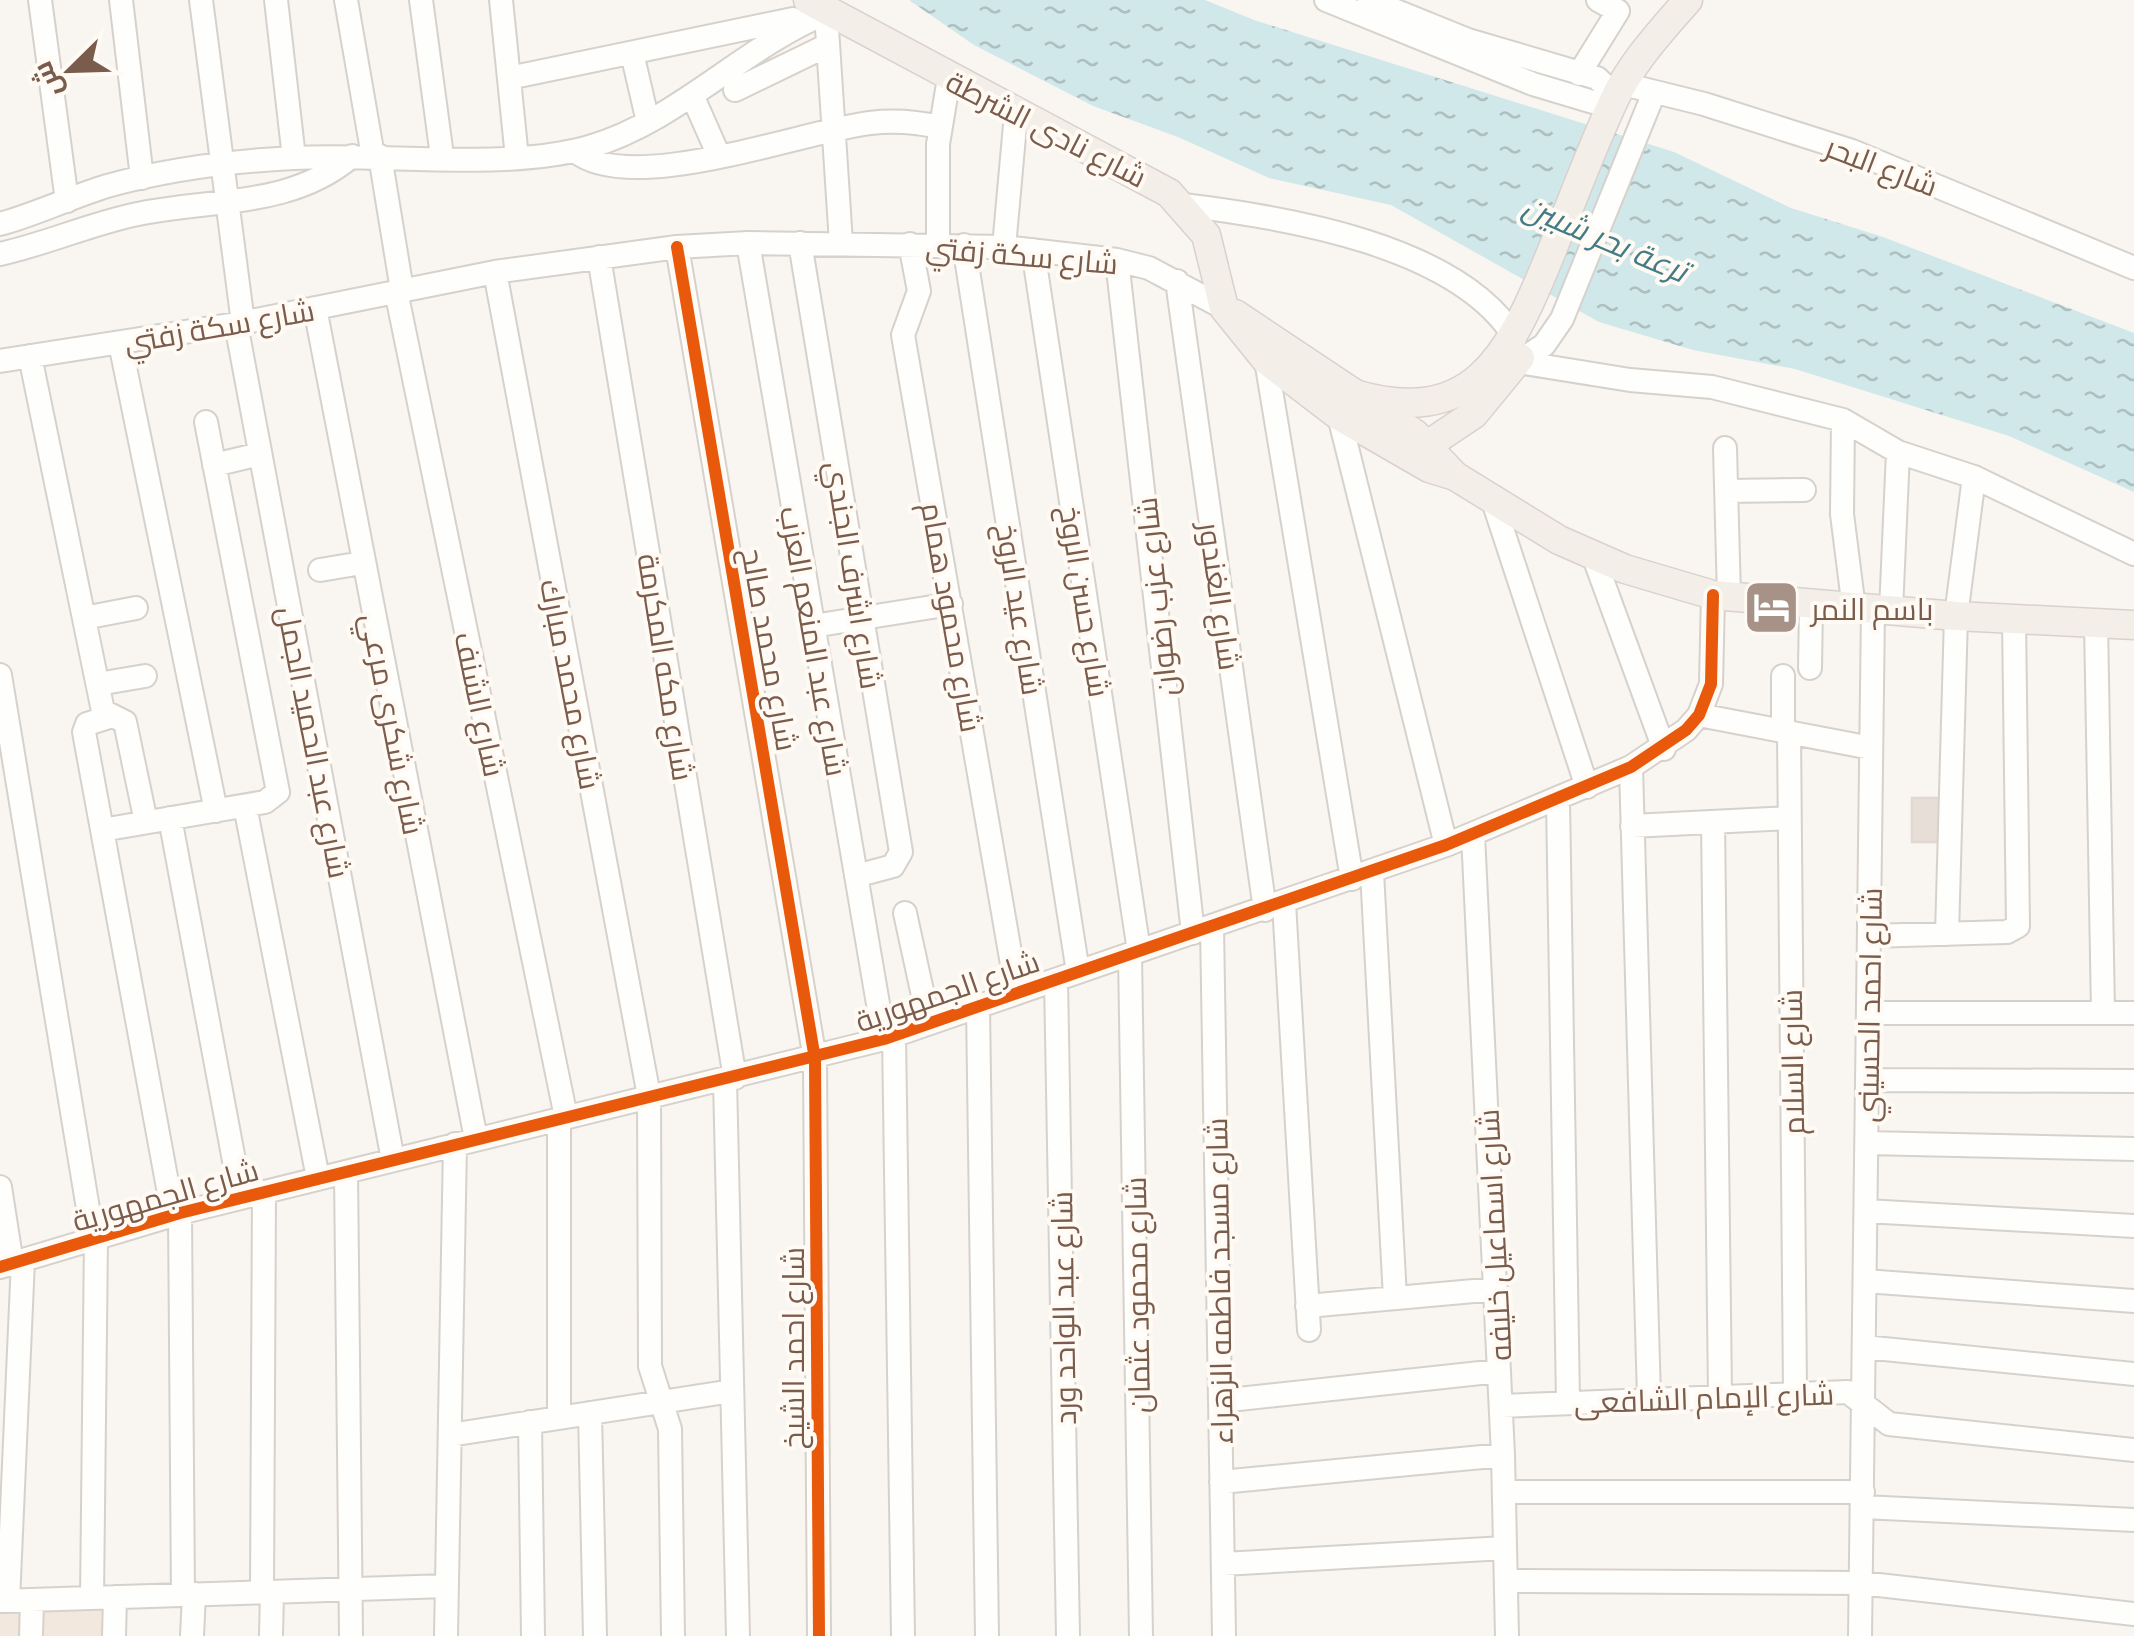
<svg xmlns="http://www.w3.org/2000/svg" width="2134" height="1636" font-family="'Exo 2',Cairo,sans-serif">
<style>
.residential{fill:#f2e8de}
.water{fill:url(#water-ripples)}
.building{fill:#e6ded7;stroke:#e2d8d2;stroke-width:2.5}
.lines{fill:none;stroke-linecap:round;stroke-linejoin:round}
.minor-casing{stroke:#d7d1cb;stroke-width:26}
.major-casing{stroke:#dad1cc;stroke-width:31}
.minor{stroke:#fefefd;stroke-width:22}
.major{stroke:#f3eee8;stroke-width:28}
.cycleway-casing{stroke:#fffaf3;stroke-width:19}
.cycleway{stroke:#e8590c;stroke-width:12}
.labels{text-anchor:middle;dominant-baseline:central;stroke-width:8;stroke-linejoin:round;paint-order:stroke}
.street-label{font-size:30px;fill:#7a5c4d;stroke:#fffaf3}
.poi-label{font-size:30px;fill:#7a5c4d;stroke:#fffaf3;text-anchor:start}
.water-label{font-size:32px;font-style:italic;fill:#437c86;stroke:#fffaf3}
</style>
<defs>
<pattern id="water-ripples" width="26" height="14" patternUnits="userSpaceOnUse" patternTransform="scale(2.5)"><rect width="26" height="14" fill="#d0e8ea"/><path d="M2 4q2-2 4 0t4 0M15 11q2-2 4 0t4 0" fill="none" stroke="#aebfc0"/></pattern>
</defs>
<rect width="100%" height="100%" fill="#f9f5f0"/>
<!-- residential -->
<path class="residential" d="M105 1607V1636H0V1610Z"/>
<!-- water -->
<path class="water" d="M909 0H1205L1254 20 1674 152 1791 208 1883 237 2134 333V492L2009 436 1795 369 1693 350 1599 322 1391 205 1269 178 1178 137 1093 106 974 45Z"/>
<!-- building -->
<path class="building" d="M1912 798H1942V842H1912Z"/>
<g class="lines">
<defs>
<path id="minor" d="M40 0 67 201
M121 0 142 178
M201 0 243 323
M276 0 294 158
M346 0 373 156
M421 0 442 156
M501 0 517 158
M1326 0 1533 84 1593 102 1616 96 1597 78 1468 40 1369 0
M826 13 841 243
M632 53 648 122
M1579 74 1618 11 1598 0
M509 78 793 19
M1623 84 1704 104 1852 151 2134 268
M735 90 828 45
M692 95 719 156
M575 151C631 197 802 131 870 123 894 120 917 122 940 127
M380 156 402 290
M1183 205C1284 217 1458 245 1515 338
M0 224C37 214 71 197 107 186 168 169 232 161 294 158 385 153 505 171 589 147 678 121 742 48 826 13
M748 243 884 1039
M800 243 901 852 893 866 856 876
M910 244 919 291 903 335 1017 993
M938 244V144L949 78
M964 245 1078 972
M677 247 815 1059 819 1636
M1004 247 1016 114
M1033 250 1139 951
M0 254C45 244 88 225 133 215 209 198 290 209 352 156
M599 257 735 1078
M1117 260 1193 933
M495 272 649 1096 650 1366 670 1429 673 1636
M1177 281 1265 910
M396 291 566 1117
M315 308 476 1139
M236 324 393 1160
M120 343 216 811
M30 356 103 711 125 722 146 822
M1266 360 1352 879
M0 361 236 324 495 272 677 247 748 243 1004 247 1117 260 1149 268 1224 308
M1518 362 1630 380 1712 387 1843 420 1898 452 1974 477 2134 554
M1518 362 1544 345 1562 319 1653 95
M1339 416 1446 845
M1843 420 1842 514 1854 609
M1725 448 1729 597
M214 465 260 454
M1727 491 1804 490
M1494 504 1587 787
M1593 555 1664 749
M320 570 362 563
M1891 611 1898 452
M84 618 136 608
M2096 623 2103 1012
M813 626 951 604
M1810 668 1811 605
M0 675 93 1239
M98 684 145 676
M1699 715 1871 748
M109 717 87 724 84 732 173 1215
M1783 732V676
M1789 733 1795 1391
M1631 767 1649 1398
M1558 801 1568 1402
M245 806 318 1178
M170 818 241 1198
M1713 822 1720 1395
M1632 826 1789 818
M102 830 265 802 278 792 206 422
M1473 835 1503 1455 1507 1636
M1372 872 1395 1298
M1284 903 1309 1330
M905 913 929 1023
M1212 927 1224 1636
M1947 934 1956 616 1974 477
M1869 936 2007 932 2018 926 2014 619
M1130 955 1141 1636
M1056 980 1068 1636
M978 1007 987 1636
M1868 1013H2134
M894 1036 903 1636
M725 1080 738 1636
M1867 1080 2134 1081
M1867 1143 2134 1149
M346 1172 351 1636
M0 1187 12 1264
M1866 1211 2134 1226
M180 1213 183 1595
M0 1267 180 1213 884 1039 1446 845 1631 767 1686 730 1699 715 1711 684 1713 595
M1865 1281 2134 1301
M1307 1306 1496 1289
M1864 1347 2134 1374
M1220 1401 1499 1371
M1501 1406 1848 1392 1889 1424 2134 1450
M590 1413 595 1636
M559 1417V1119
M530 1422 533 1636
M450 1435 732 1391
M1221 1482 1503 1455
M1504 1492H1863
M1863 1507 2134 1520
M1223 1564 1505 1548
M1506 1581 1861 1583 2134 1614
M262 1592 264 1192
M92 1598 96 1238
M0 1601 446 1586
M8 1601 23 1260
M31 1636 32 1600
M114 1636 115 1597
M192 1636 194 1594
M271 1636 272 1592
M446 1636 455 1144
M1860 1636 1873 610"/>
<path id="major" d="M808 0 1169 193 1206 235 1224 308 1266 360 1339 416 1429 468 1455 476 1559 540 1625 569 1713 595 1956 616 2134 625
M1235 314 1415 434 1455 476
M1351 393C1471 430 1508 358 1548 260 1570 207 1590 151 1615 98 1632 62 1662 30 1688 0
M1417 452 1474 414 1520 358"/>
</defs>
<!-- minor casing -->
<use href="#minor" class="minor-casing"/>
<!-- major casing -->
<use href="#major" class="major-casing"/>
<!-- minor -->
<use href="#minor" class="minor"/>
<!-- major -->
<use href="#major" class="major"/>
<defs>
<path id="cycleway" d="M677 247 815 1059 819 1636
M0 1267 180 1213 884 1039 1446 845 1631 767 1686 730 1699 715 1711 684 1713 595"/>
</defs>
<!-- cycleway casing -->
<use href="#cycleway" class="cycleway-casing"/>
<!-- cycleway -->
<use href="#cycleway" class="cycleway"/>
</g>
<!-- icons -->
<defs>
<symbol id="hotel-square" viewBox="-11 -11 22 22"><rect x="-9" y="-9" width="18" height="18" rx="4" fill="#a69286" stroke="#fffaf3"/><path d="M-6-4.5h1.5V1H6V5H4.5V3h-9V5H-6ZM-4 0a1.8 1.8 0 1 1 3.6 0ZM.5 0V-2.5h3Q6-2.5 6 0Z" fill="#fff"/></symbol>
</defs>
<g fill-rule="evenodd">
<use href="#hotel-square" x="1740" y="576" width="63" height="63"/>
</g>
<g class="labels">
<!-- street labels -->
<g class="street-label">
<text transform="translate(1047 128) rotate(27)">شارع نادى الشرطة</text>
<text transform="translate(1882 165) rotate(21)">شارع البحر</text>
<text transform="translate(1022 254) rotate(5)">شارع سكة زفتي</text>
<text transform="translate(219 325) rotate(-10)">شارع سكة زفتي</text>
<text transform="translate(855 575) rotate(81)">شارع اشرف الجندي</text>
<text transform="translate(1221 596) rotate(82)">شارع الغندور</text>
<text transform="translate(1155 597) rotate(-96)">شارع عزب رضوان</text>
<text transform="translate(1086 601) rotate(81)">شارع حسن الروخ</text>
<text transform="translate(1021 609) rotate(81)">شارع عيد الروخ</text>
<text transform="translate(953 617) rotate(80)">شارع محمود همام</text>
<text transform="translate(815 641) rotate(80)">شارع عبد المنعم العزب</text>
<text transform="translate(771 649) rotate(80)">شارع محمد صالح</text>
<text transform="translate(667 667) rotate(81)">شارع مكه المكرمة</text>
<text transform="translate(572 684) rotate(79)">شارع محمد مبارك</text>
<text transform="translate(481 704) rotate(78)">شارع الشنف</text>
<text transform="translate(394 724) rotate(79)">شارع شكرى مرعي</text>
<text transform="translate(315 742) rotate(79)">شارع عبد الحميد الجمل</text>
<text transform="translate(947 990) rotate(-19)">شارع الجمهورية</text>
<text transform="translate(1868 1005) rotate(-89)">شارع احمد الحسيني</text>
<text transform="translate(1791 1062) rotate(-91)">شارع السلام</text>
<text transform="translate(165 1194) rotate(-16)">شارع الجمهورية</text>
<text transform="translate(1493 1235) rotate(-93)">شارع اسماعيل خليفه</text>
<text transform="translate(1218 1281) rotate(-91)">شارع مسجد فاطمه الزهراء</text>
<text transform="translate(1136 1295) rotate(-91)">شارع محمود عثمان</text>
<text transform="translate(1062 1308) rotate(-91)">شارع عبد الواحد ورد</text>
<text transform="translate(792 1348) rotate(-90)">شارع احمد الشيخ</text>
<text transform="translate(1704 1397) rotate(-2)">شارع الإمام الشافعى</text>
</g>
<!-- poi labels -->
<g class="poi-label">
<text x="1811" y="608">باسم النمر</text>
</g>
<!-- water labels -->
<g class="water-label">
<text transform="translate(1606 237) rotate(23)">ترعة بحر شبين</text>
</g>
</g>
<!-- north arrow -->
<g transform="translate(70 70) rotate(247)" stroke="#fffaf3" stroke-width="8" paint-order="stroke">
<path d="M0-8L18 38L0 25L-18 38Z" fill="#7a5c4d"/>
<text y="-15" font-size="28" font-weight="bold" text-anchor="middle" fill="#7a5c4d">ش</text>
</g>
</svg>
